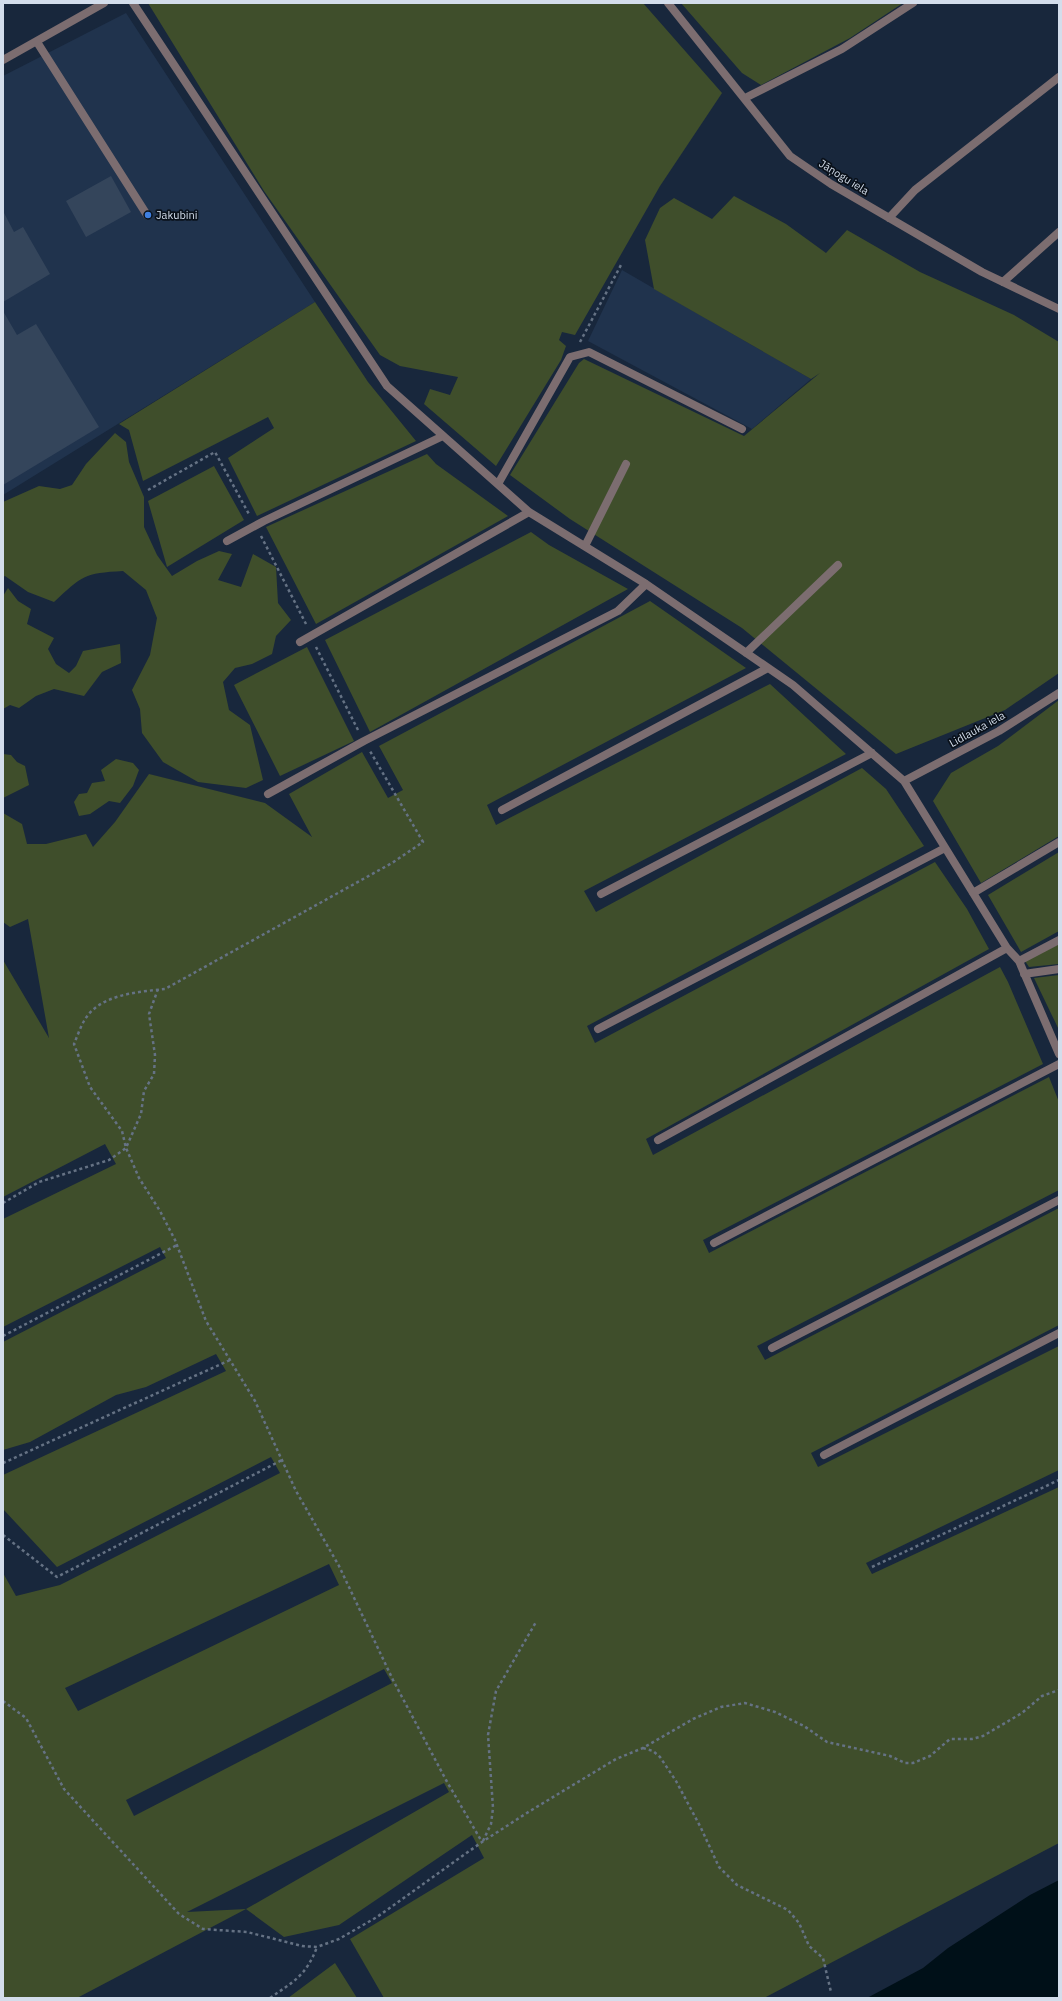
<svg xmlns="http://www.w3.org/2000/svg" width="1062" height="2001" font-family="'IBM Plex Sans',sans-serif">
<style>
.built{fill:#20334d}
.green{fill:#3f4e2b;fill-rule:evenodd}
.water{fill:#001018}
.building{fill:#34455b}
.lines{fill:none;stroke-linecap:round;stroke-linejoin:round}
.path{stroke:#657284;stroke-width:2.5;stroke-dasharray:3 3;stroke-linecap:butt}
.lane{stroke:#7c6d70;stroke-width:8}
.street{stroke:#7c6d70;stroke-width:8}
.shop-dot{fill:#3f7fe0;stroke:#091019;stroke-width:1.5}
.labels{text-anchor:middle;dominant-baseline:central;stroke-width:3.5;stroke-linejoin:round;paint-order:stroke}
.street-label{font-size:11px;fill:#d3ddeb;stroke:#091019}
.poi-label{font-size:11px;fill:#d3ddeb;stroke:#091019;text-anchor:start}
</style>
<rect width="100%" height="100%" fill="#18273c"/>
<!-- built -->
<path class="built" d="M126 13 315 302 3 495V76Z
M622 270 811 379 752 429 588 341Z"/>
<!-- green -->
<path class="green" d="M148 3H643L722 93 660 186 575 335 562 332 559 340 566 346 561 360 496 466 424 404 430 389 450 395 458 377 400 366 380 355 264 191Z
M681 3H903L850 38 761 85 742 73Z
M734 196 786 224 826 253 847 230 920 272 1014 315 1059 342V673L1005 710 896 754 742 628 570 519 510 475 579 363 584 359 744 436 820 373 811 379 654 289 645 240 660 208 674 198 712 219Z
M315 302 368 382 416 441 257 516 228 458 274 428 268 417 143 481 129 430 119 424Z
M115 433 126 442 129 462 144 497V527L157 555 172 576 197 561 219 551 232 554 218 580 241 587 253 554 276 567 278 603 291 620 276 636 272 654 252 664 235 668 223 682 229 710 250 725 263 780 246 788 198 782 163 762 142 733 140 709 132 690 150 655 157 618 146 590 123 571C84 573 82 576 54 602L28 592 5 576 3 577V502L39 486 60 489 72 485 86 464Z
M427 454 436 464 508 516 316 624 266 527Z
M214 466 244 520 167 567 148 501Z
M531 532 549 545 628 589 370 732 325 640Z
M8 588 18 601 31 609 27 624 54 638 48 649 56 664 69 673 76 666 83 651 120 644 121 663 102 672 84 696 54 689 36 696 19 708 10 705 3 709V596Z
M650 601 746 668 487 805 496 825 770 684 846 754 584 891 596 912 862 768 886 789 924 846 587 1026 595 1043 935 862 967 909 989 949 646 1139 653 1155 1000 967 1008 982 1043 1064 703 1240 709 1253 1049 1077 1059 1102V1190L757 1346 765 1360 1059 1208V1325L811 1453 818 1467 1059 1346V1470L866 1563 872 1574 1059 1487V1843L764 1998H384L350 1939 484 1858 472 1835 339 1925 284 1937 246 1909 77 1998H3V1573L16 1596 60 1585 280 1473 271 1457 57 1567 3 1509V1475L226 1371 216 1354 146 1387 116 1395 30 1442 3 1450V1342L166 1258 160 1247 3 1327V1219L116 1164 105 1144 3 1197V960L49 1038 28 919 10 927 3 922V813L22 824 27 844H46L86 834 93 847 115 822 149 774 265 803 312 837 289 794 362 752 388 798 403 790 379 746ZM329 1564 339 1585 78 1711 65 1688ZM384 1669 392 1683 134 1816 126 1800ZM444 1783 449 1792 246 1909 187 1912Z
M307 647 354 741 280 776 234 685Z
M1059 700V836L981 883 933 801 951 773 998 746Z
M3 754 11 755 17 762 25 766 29 785 3 798Z
M116 759 133 763 139 770 133 786 120 803 109 801 90 814 79 816 74 802 79 794 87 793 92 783 105 781 101 770Z
M1059 852V931L1021 952 988 895Z
M1059 944V964L1029 967 1025 961Z
M1059 975V1030L1034 978Z
M335 1963 357 1998H288Z"/>
<!-- water -->
<path class="water" d="M1059 1880V1998H867L923 1968 948 1948 1030 1895Z"/>
<!-- building -->
<path class="building" d="M111 176 131 212 86 237 66 201Z
M3 211 14 232 23 227 50 274 3 302Z
M3 311 17 335 36 324 99 427 3 485Z"/>
<g class="lines">
<!-- path -->
<path class="path" d="M580 342 621 265
M148 490 215 452 250 516
M261 536 306 624
M316 647 358 730
M158 989 149 1014 155 1055 154 1074 144 1091 141 1114 126 1148 139 1178 160 1211 175 1240 206 1321 255 1401 296 1491 339 1566 393 1680 446 1780 482 1842
M3 1203 39 1182 109 1160 126 1148 122 1131 90 1087 74 1044C77 1037 80 1028 84 1021 99 994 138 992 165 989L392 863 423 842 370 751
M3 1336 177 1245
M3 1463 230 1360
M3 1535 57 1577 282 1460
M872 1567 1059 1480
M3 1701 26 1718 64 1789 179 1914 203 1929 247 1932 302 1946 317 1947 339 1939 377 1917 482 1842 530 1811 616 1759 643 1748 693 1719 721 1707 745 1703 775 1712 804 1726 827 1742 890 1756 905 1763H913L930 1756 950 1739H972L983 1736 1022 1713 1042 1696 1059 1690
M643 1748 653 1751 660 1757 676 1781 701 1828 719 1867 737 1885 788 1910 799 1923 809 1946 823 1958 831 1992
M483 1841 491 1824 493 1808 488 1735 496 1691 536 1622
M270 1998C294 1981 306 1976 317 1947"/>
<!-- lane -->
<path class="lane" d="M37 42 147 215"/>
<!-- street -->
<path class="street" d="M133 3 387 386 529 512 646 584 793 685 904 781 1007 948 1019 961 1059 1054
M668 3 790 156 831 184 982 272 1059 309
M3 60 104 3
M745 98 842 49 913 3
M889 218 915 190 1059 77
M1003 282 1059 232
M498 484 570 357 589 352 742 429
M227 541 264 521 443 436
M585 546 626 464
M300 642 529 512
M746 653 838 565
M904 781 999 731 1059 693
M268 794 364 741 618 611 646 584
M502 810 768 668
M973 893 1059 842
M601 894 872 753
M1019 961 1059 940
M1024 974 1059 969
M598 1029 945 848
M658 1140 1007 948
M714 1243 1059 1064
M772 1348 1059 1200
M824 1455 1059 1333"/>
</g>
<!-- markers -->
<circle class="shop-dot" cx="148" cy="215" r="4"/>
<g class="labels">
<!-- street labels -->
<g class="street-label">
<text transform="translate(844 177) rotate(32)">Jāņogu iela</text>
<text transform="translate(977 729) rotate(-29)">Lidlauka iela</text>
</g>
<!-- poi labels -->
<g class="poi-label">
<text x="156" y="215">Jakubini</text>
</g>
</g>
<!-- border -->
<rect width="1062" height="2001" fill="none" stroke="#d3ddeb" stroke-width="8"/>
</svg>
